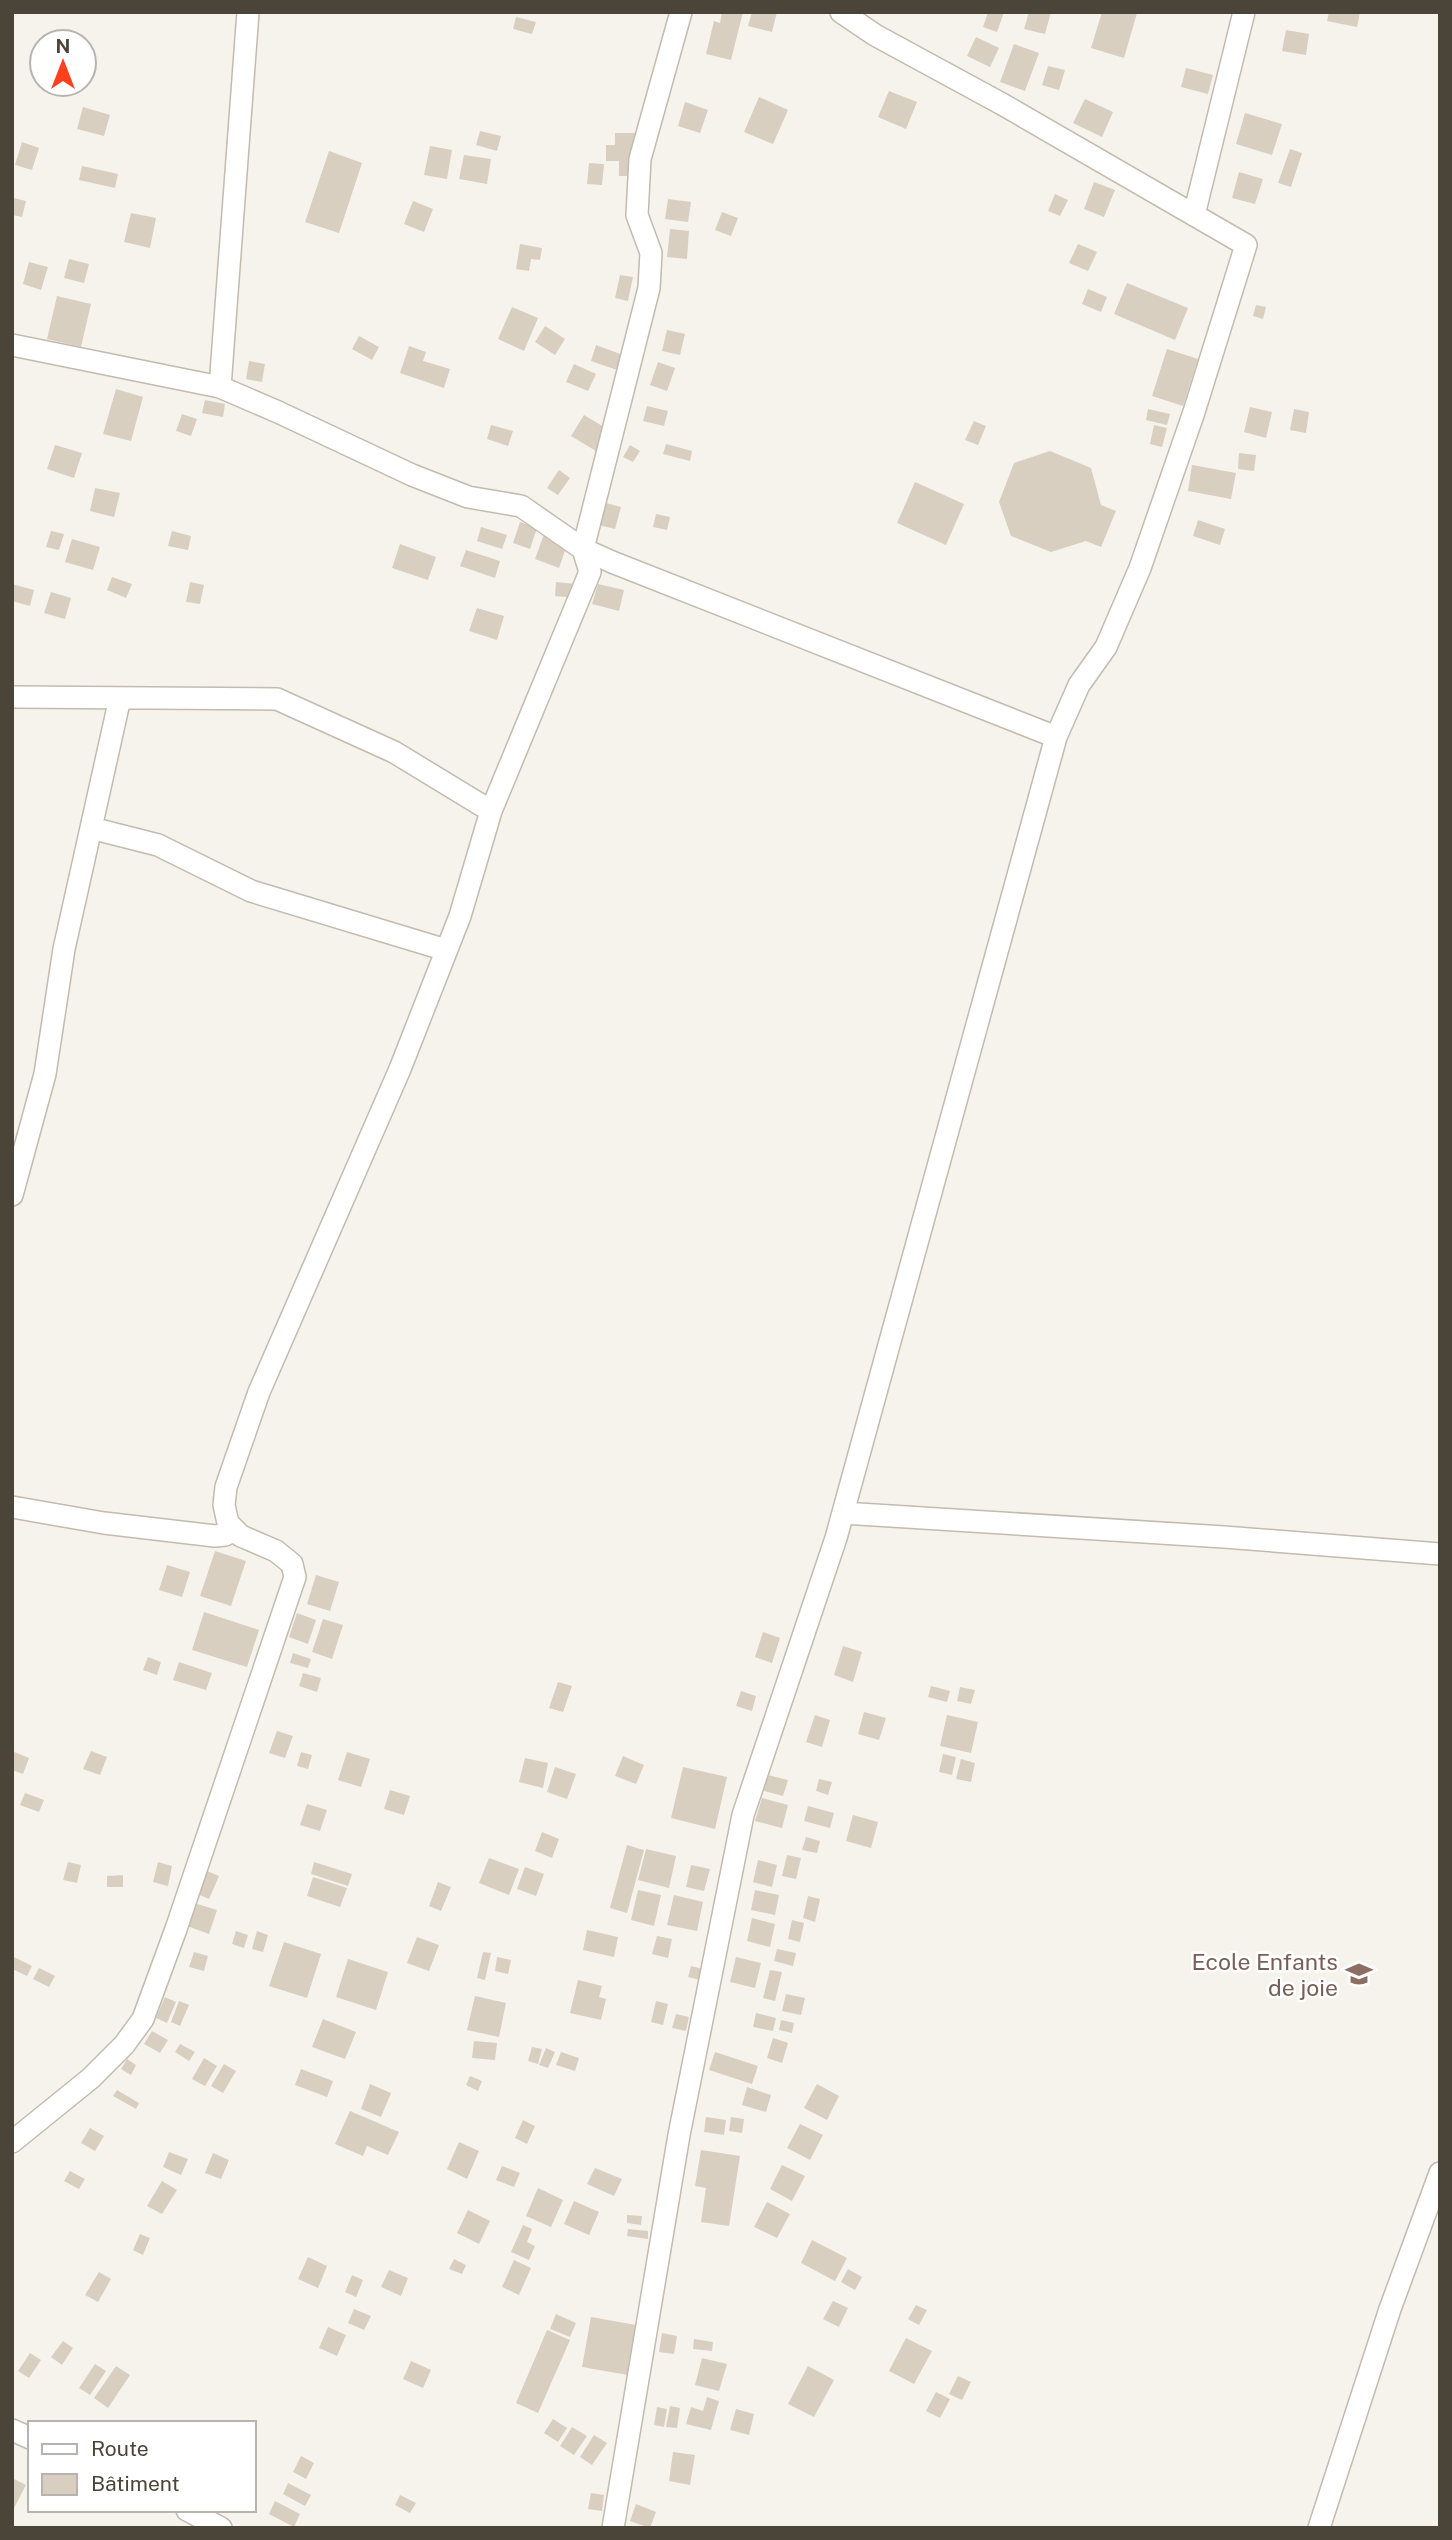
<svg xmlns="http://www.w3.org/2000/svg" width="1452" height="2540" font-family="'Public Sans',sans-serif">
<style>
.building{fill:#d8cfc1}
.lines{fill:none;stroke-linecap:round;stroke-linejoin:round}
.street-casing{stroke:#c2bbae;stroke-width:24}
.street{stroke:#fff;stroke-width:21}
.labels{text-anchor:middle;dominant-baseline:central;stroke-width:5;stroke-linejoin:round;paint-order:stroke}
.education-label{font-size:23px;fill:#785e54;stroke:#fff;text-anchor:end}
</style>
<rect width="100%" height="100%" fill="#f6f3ec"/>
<!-- building -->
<path class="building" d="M722 12H743L731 60 706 54 714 21 720 23Z
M752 12H777L772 32 748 26Z
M988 12H1004L997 32 983 27Z
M1029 12H1051L1045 34 1024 29Z
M1102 12 1137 13 1124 58 1091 48Z
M1329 12H1360L1357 27 1327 21Z
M516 17 536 22 532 34 513 29Z
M1286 30 1309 34 1306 55 1282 51Z
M976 37 999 48 990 67 967 56Z
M1014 44 1039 53 1025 91 1000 82Z
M1048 66 1065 70 1059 90 1042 85Z
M1186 68 1213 75 1208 94 1181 87Z
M889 91 917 102 906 129 878 117Z
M759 97 788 110 773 144 744 132Z
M1085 99 1113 112 1102 137 1073 123Z
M685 102 708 110 700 133 678 126Z
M83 107 110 115 104 136 77 129Z
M1245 113 1282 124 1272 155 1236 144Z
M480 131 501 136 497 151 476 145Z
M615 133H635V176H619V161H606V145H615Z
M22 142 39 148 32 170 15 165Z
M430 146 452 150 447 179 424 175Z
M1290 149 1302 153 1291 187 1278 183Z
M329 151 362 163 339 233 305 222Z
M464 155 491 159 487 184 459 179Z
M589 163 604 164 602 185 587 184Z
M82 166 118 174 115 188 79 180Z
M1239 172 1263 179 1255 204 1232 198Z
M1094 182 1115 190 1104 217 1084 209Z
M1055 194 1068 200 1060 216 1048 211Z
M14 198 26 201 22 217 12 215Z
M668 199 691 202 688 222 665 219Z
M413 201 433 209 424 232 404 224Z
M722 212 738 218 731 236 715 230Z
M131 213 156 218 150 248 124 242Z
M670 229 689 231 687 259 667 257Z
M520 244 542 248 540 260 531 259 529 271 516 269Z
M1078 244 1097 252 1088 271 1069 263Z
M69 259 89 264 84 283 64 278Z
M29 262 48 267 41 290 23 284Z
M620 275 633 277 628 301 615 298Z
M1127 283 1188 308 1175 340 1114 314Z
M1088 289 1107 297 1101 312 1082 304Z
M57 296 91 304 81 347 47 339Z
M1256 305 1266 307 1263 319 1253 316Z
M512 307 538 318 524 351 498 339Z
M545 326 565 339 555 355 535 342Z
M667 330 685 334 680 355 662 351Z
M359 336 379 347 372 360 352 349Z
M596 345 623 355 617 370 591 361Z
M409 346 426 352 423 361 450 369 444 388 400 373Z
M1167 349 1198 359 1183 406 1152 396Z
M249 361 265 364 262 382 246 379Z
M658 362 675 368 667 391 650 385Z
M574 364 596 374 588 391 566 382Z
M116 389 143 397 131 441 103 434Z
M205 400 225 404 223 417 202 413Z
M647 406 668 411 664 426 643 421Z
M1250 407 1272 412 1266 438 1244 432Z
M1148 409 1170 414 1167 425 1146 420Z
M1294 409 1309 412 1306 433 1290 430Z
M182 414 197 419 191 436 176 431Z
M584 415 609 430 596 451 571 436Z
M974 421 986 426 978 445 965 440Z
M491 425 513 431 508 446 487 439Z
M1154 425 1167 428 1162 447 1150 444Z
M666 444 692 451 690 461 663 454Z
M55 445 82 453 74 478 47 469Z
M630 445 640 451 633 462 623 457Z
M1050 451 1091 468 1101 505 1116 511 1101 547 1086 541 1051 552 1011 536 999 502 1014 463Z
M1239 453 1256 455 1254 471 1238 469Z
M1192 465 1236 473 1231 499 1188 491Z
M559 470 570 478 558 495 547 488Z
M915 482 964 504 946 545 897 523Z
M95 488 120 493 114 517 90 511Z
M606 503 621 507 615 529 599 525Z
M656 514 670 517 667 530 653 527Z
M1198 520 1225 529 1220 545 1193 536Z
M520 522 537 528 530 549 513 543Z
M481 527 507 535 502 549 477 541Z
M51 531 64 534 59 550 46 547Z
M172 531 191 536 188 550 168 546Z
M544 534 568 542 559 568 535 559Z
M72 539 100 547 93 570 65 562Z
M400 544 436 557 428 580 392 568Z
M466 550 500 561 495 578 460 566Z
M112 577 132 584 126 598 107 590Z
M190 582 204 585 200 604 186 602Z
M556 582 576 584 575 598 555 596Z
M12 584 34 590 30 606 12 601Z
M598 584 624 590 619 611 592 604Z
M51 592 71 598 65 619 44 613Z
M477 608 504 616 497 640 469 631Z
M215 1551 246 1561 231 1606 200 1596Z
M167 1565 190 1572 182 1597 159 1590Z
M316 1575 339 1582 330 1611 307 1604Z
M204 1612 259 1630 247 1667 192 1650Z
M297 1613 316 1620 308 1644 289 1637Z
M323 1619 343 1625 332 1659 312 1652Z
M763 1632 780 1638 772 1663 755 1657Z
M843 1646 862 1652 853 1682 834 1675Z
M293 1653 311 1659 308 1668 290 1663Z
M148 1657 161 1662 157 1675 143 1670Z
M179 1662 212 1673 206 1690 173 1680Z
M303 1673 321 1678 317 1692 299 1686Z
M558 1682 572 1686 563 1712 549 1708Z
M931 1686 950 1691 947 1702 928 1697Z
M960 1687 975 1690 971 1704 957 1701Z
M741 1691 756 1696 752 1711 736 1706Z
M864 1712 886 1718 879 1740 858 1734Z
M815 1715 830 1720 822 1747 806 1742Z
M947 1715 978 1722 971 1753 940 1746Z
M277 1731 293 1736 285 1758 269 1753Z
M12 1751 29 1758 23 1774 12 1770Z
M91 1751 107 1757 100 1775 83 1769Z
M301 1752 312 1755 308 1769 297 1766Z
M347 1752 370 1759 361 1787 338 1780Z
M943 1754 956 1757 952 1775 939 1772Z
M623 1756 644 1765 636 1784 615 1776Z
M525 1758 548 1763 543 1788 519 1782Z
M961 1759 975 1763 971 1782 956 1779Z
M555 1767 576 1774 567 1799 547 1792Z
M683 1767 727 1777 715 1829 671 1818Z
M768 1775 788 1780 783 1796 764 1791Z
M819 1779 832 1782 828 1795 816 1791Z
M390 1790 410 1796 404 1815 384 1809Z
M25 1793 44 1800 39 1812 20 1805Z
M762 1798 788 1805 782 1828 755 1821Z
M307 1804 327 1810 320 1831 300 1825Z
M808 1806 834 1813 830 1828 804 1821Z
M853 1815 878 1822 871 1848 846 1841Z
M542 1832 559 1839 552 1858 535 1851Z
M806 1837 820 1841 817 1853 802 1850Z
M627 1845 644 1850 627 1913 610 1908Z
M646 1849 676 1856 669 1888 638 1880Z
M787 1855 801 1858 796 1879 782 1876Z
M489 1858 519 1869 509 1895 479 1883Z
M758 1860 777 1865 772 1887 753 1882Z
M68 1862 81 1865 77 1883 63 1880Z
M158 1862 172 1866 168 1886 153 1882Z
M314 1862 352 1874 348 1886 311 1874Z
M691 1865 710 1869 704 1891 686 1887Z
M525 1867 544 1874 536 1896 517 1889Z
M207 1871 219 1876 209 1899 197 1894Z
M123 1875V1887H107V1876Z
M313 1877 347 1888 340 1907 307 1896Z
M438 1882 451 1887 441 1911 429 1906Z
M638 1890 661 1895 654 1926 631 1920Z
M755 1890 779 1895 775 1915 751 1910Z
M674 1895 703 1902 697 1931 667 1925Z
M808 1896 820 1899 815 1922 803 1918Z
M194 1903 217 1910 209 1934 187 1926Z
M752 1918 775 1924 770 1947 747 1941Z
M792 1920 804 1923 800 1942 788 1939Z
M587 1930 618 1937 614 1957 583 1950Z
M236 1931 248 1935 244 1948 232 1944Z
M257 1931 268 1935 263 1952 252 1949Z
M657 1936 672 1939 668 1958 652 1954Z
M417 1937 439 1945 429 1971 407 1963Z
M284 1942 321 1954 307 1998 269 1986Z
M777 1949 796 1953 793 1966 774 1961Z
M194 1952 208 1956 204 1971 189 1967Z
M483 1952 491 1953 485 1980 477 1978Z
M12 1956 32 1966 27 1976 12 1969Z
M497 1957 511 1960 508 1974 495 1971Z
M736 1957 761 1963 755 1988 730 1982Z
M348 1959 388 1972 376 2010 336 1997Z
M691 1966 703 1969 700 1980 688 1977Z
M39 1968 55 1976 49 1987 33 1979Z
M770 1970 782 1972 775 2001 763 1998Z
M578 1980 602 1986 599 1997 606 1999 601 2020 570 2013Z
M786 1994 805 1998 801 2015 782 2011Z
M475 1996 506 2003 499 2037 467 2030Z
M165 1997 176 2002 167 2023 156 2018Z
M179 2001 189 2005 180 2026 171 2022Z
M656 2001 668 2004 663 2025 651 2022Z
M756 2013 776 2018 773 2031 753 2027Z
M676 2014 689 2017 686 2031 672 2028Z
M323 2019 356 2032 345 2059 312 2047Z
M781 2020 794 2023 792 2033 779 2030Z
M152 2031 168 2040 160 2053 144 2044Z
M773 2038 788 2043 782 2063 767 2058Z
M474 2041 497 2043 495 2060 472 2058Z
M180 2044 195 2052 189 2061 175 2052Z
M532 2047 542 2049 538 2064 528 2061Z
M546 2048 555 2052 548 2068 539 2065Z
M561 2052 579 2058 575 2071 556 2065Z
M715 2052 758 2066 752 2084 709 2070Z
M204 2058 217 2066 205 2086 192 2079Z
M127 2059 136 2065 131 2075 121 2069Z
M224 2064 236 2071 223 2093 211 2086Z
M301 2069 333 2081 327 2097 295 2085Z
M470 2076 482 2081 478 2091 466 2085Z
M370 2084 391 2093 381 2117 361 2109Z
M817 2084 839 2096 827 2120 804 2108Z
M747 2087 771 2095 766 2112 742 2105Z
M117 2090 139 2103 136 2109 113 2096Z
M350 2111 399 2132 388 2155 367 2146 363 2156 335 2144Z
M706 2117 726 2120 724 2135 704 2132Z
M731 2117 744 2119 742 2133 729 2131Z
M523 2120 535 2126 527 2144 515 2138Z
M800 2124 823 2135 810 2160 787 2148Z
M90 2128 104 2136 95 2151 81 2143Z
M459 2142 479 2151 467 2179 447 2169Z
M701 2150 740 2156 729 2226 701 2222 706 2188 695 2186Z
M169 2152 188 2159 181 2175 163 2167Z
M213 2153 229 2160 221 2179 205 2173Z
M782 2165 805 2176 792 2201 770 2189Z
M502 2166 520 2173 514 2187 496 2180Z
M595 2168 622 2179 614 2196 587 2184Z
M70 2171 85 2179 79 2189 64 2181Z
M162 2181 177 2190 162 2214 147 2206Z
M538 2188 563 2200 551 2227 526 2216Z
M574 2201 599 2212 589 2235 564 2224Z
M767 2202 790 2214 777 2238 754 2227Z
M468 2210 490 2221 479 2244 457 2233Z
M627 2215 642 2216 641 2225 627 2223Z
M523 2225 532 2229 527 2242 535 2246 529 2260 511 2252Z
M628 2229 648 2231V2239L627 2236Z
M140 2234 150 2238 143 2255 133 2250Z
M812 2240 847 2258 835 2281 801 2263Z
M308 2257 327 2266 318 2288 298 2279Z
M454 2259 466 2265 462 2274 449 2269Z
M514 2260 531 2268 519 2295 502 2287Z
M848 2269 862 2277 855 2290 841 2282Z
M389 2270 408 2278 401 2296 381 2287Z
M99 2272 111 2279 98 2302 85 2295Z
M352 2275 363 2280 356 2297 345 2292Z
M833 2301 848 2308 839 2327 823 2319Z
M916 2305 927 2310 919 2325 908 2319Z
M354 2309 371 2316 364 2330 348 2323Z
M556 2314 576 2323 570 2337 550 2329Z
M591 2317 636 2325 628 2375 582 2367Z
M328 2327 346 2335 337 2356 319 2348Z
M547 2330 570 2340 538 2413 516 2403Z
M662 2333 677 2336 674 2354 659 2352Z
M906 2338 932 2351 914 2384 889 2371Z
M694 2339 713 2342 712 2351 693 2349Z
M63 2341 73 2348 62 2365 51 2357Z
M30 2353 41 2360 29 2378 18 2371Z
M702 2358 727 2364 719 2391 695 2385Z
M411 2361 431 2370 423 2388 403 2379Z
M95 2364 106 2371 90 2395 79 2388Z
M116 2366 130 2375 108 2408 94 2398Z
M808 2366 834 2380 814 2417 788 2404Z
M958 2376 971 2382 962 2400 949 2394Z
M936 2392 950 2399 940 2418 926 2411Z
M707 2397 719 2401 711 2430 686 2424 691 2407 703 2411Z
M670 2406 680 2408 677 2428 666 2427Z
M657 2407 667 2409 664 2427 654 2425Z
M736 2409 754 2414 749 2435 730 2430Z
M553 2419 567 2428 558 2442 544 2433Z
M572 2427 587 2436 574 2455 560 2446Z
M594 2435 607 2443 592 2465 580 2457Z
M673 2452 695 2455 690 2485 669 2481Z
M301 2456 314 2463 306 2479 293 2472Z
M12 2478 26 2485 12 2512Z
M288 2483 311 2495 305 2506 283 2494Z
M591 2493 604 2495 602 2511 588 2509Z
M400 2495 416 2503 410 2513 395 2505Z
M275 2501 300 2514 294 2527 269 2514Z
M636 2504 656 2512 650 2528 630 2521Z"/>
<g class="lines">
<defs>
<path id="street" d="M1194 215 1244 12
M12 345 220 387 278 412 412 475 468 497 521 506 583 549 612 562 1056 737
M220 387 248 12
M12 697 277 699 394 752 491 811 590 572 583 549 649 288 651 253 637 215 640 159 681 12
M91 828 158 845 251 891 446 950
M12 1195 45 1074 64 949 120 698
M12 1507 104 1523 215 1536 225 1535 235 1530
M843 1513 1224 1537 1440 1554
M12 2142 91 2078 124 2045 143 2019 176 1929 295 1577 292 1564 276 1551 241 1536 228 1523 224 1505 226 1487 259 1392 400 1069 460 916 491 811
M12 2430 30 2438
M187 2510 221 2528
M613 2528 679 2135 743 1815 836 1538 1056 737 1079 685 1106 647 1140 568 1194 412 1246 245 1002 104 875 35 841 12
M1319 2528 1390 2309 1440 2173"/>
</defs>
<!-- street casing -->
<use href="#street" class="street-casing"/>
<!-- street -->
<use href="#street" class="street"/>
</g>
<!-- icons -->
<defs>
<symbol id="school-bare" viewBox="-9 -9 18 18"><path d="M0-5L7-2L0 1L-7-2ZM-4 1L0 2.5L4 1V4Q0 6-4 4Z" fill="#8d6e63" stroke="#fff" stroke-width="2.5" paint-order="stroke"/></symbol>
</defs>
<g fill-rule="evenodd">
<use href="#school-bare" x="1340" y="1955" width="38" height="38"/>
</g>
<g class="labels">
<!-- education labels -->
<g class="education-label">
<text x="1338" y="1961">Ecole Enfants<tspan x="1338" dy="26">de joie</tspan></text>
</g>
</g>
<!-- border -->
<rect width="1452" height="2540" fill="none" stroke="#4b4439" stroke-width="28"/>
<!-- legend -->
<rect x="28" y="2421" width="228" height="91" fill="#ffffff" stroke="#b7b4b0" stroke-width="2"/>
<rect x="42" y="2444" width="35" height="10" fill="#ffffff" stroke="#b7b4b0" stroke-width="2"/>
<text x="91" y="2456" font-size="21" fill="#4b4439">Route</text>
<rect x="42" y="2474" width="35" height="21" fill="#d8cfc1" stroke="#b7b4b0" stroke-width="2"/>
<text x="91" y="2491" font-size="21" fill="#4b4439">Bâtiment</text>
<!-- north arrow -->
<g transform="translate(63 63)"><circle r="33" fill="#ffffff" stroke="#b7b4b0" stroke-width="2"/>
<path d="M0-5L12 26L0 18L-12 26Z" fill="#fc3f1d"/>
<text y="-10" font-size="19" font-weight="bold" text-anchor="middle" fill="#4b4439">N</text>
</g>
</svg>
